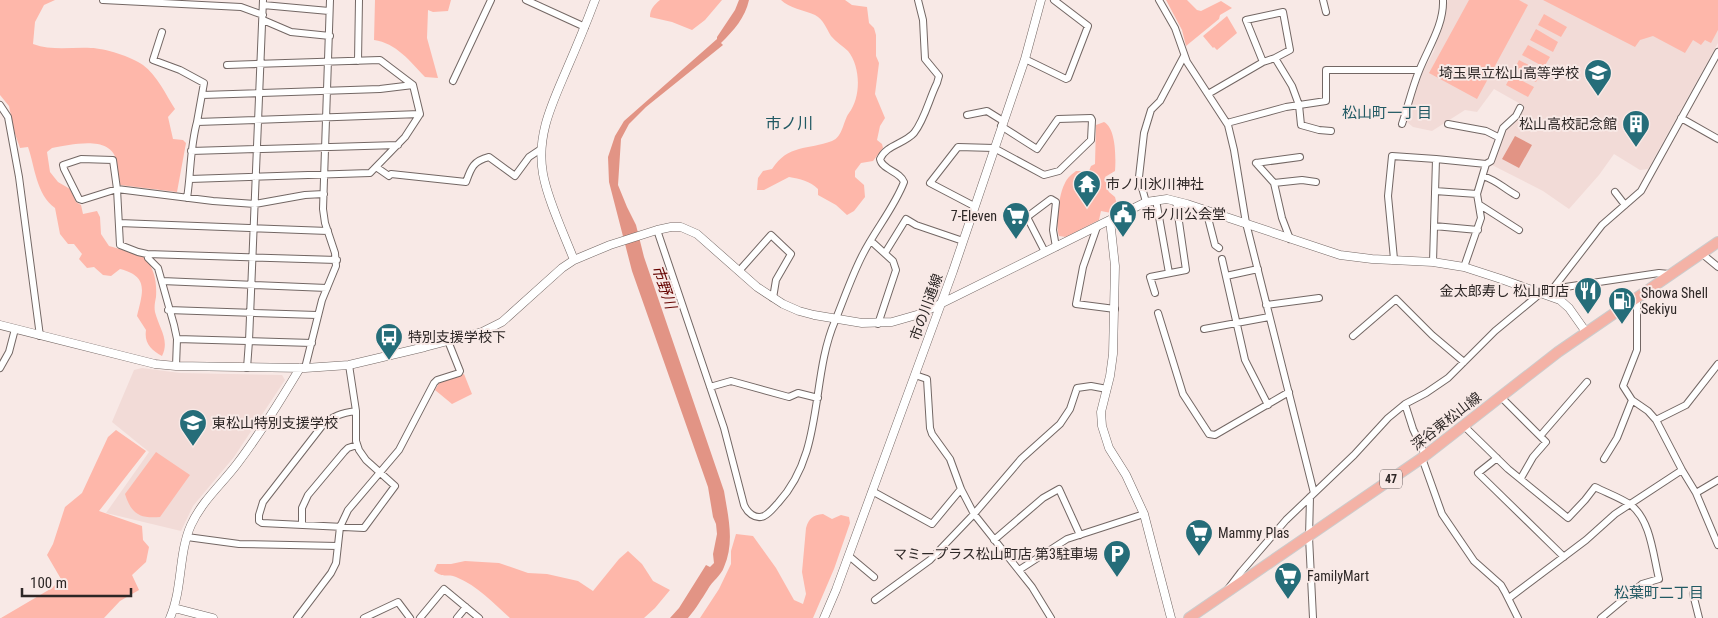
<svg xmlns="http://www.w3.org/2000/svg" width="1718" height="618" font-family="'Roboto Condensed','Noto Sans JP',sans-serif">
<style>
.built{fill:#f2dbd7}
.green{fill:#feb7aa}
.water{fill:#e29485}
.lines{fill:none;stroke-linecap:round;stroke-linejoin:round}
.minor-casing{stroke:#736764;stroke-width:8}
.tertiary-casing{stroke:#736764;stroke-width:9}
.primary-casing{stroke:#cdcbcb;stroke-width:12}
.minor{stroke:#fff;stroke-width:6}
.tertiary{stroke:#fff;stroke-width:8}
.primary{stroke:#f4b2a6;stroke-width:10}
.labels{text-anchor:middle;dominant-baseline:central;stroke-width:4;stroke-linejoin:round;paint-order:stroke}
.shield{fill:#f8e9e6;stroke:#6a6160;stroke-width:1}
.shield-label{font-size:12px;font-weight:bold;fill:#2d2726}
.poi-label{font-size:14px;fill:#2d2726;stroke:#f8e9e6;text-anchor:start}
.street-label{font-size:14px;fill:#2d2726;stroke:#f8e9e6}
.neighbourhood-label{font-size:15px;fill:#215963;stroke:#f8e9e6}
.water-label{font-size:15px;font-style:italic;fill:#650400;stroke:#f8e9e6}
.quarter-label{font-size:16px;fill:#215963;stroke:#f8e9e6}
</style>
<rect width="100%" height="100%" fill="#f8e9e6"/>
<!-- built -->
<path class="built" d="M1448 0H1718V43L1648 169 1640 170 1614 154 1599 175 1569 209 1543 191 1490 164 1504 131 1517 119 1524 106 1494 89 1477 112 1465 110 1432 131 1413 127 1407 122V118L1423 71 1434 51Z
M142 368 180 373 282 375 285 380 234 457 193 506 181 531 106 513 149 452 112 422 134 370Z"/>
<!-- green -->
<path class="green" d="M0 0H55L44 5 35 22 33 44C52 51 71 47 91 48 104 48 132 57 143 65 157 75 166 95 175 109L168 117 173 139 183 140 186 143 177 192 120 185C116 177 118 170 117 162 111 134 72 145 52 148L47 152 50 172 58 182 70 189 76 202 81 205 83 214 97 211 100 217 101 234 109 246 145 256C154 270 157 280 156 297 155 302 154 307 155 312 159 328 170 340 162 356 151 350 144 343 146 330L137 316C143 292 149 276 120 269L111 276 103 275 94 267 87 268 79 259 82 254 74 244H68L60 234 55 208C36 194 35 167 28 147L20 148 14 131 9 106 0 95Z
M375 0H451L448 11 433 12 428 10 427 38 438 78 425 77C410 61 396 43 374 40Z
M660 0H722L705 20 692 30 672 22 650 17C650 9 654 5 660 0Z
M781 0H845L852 5 867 7 869 23 874 28 876 35V56L879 63 875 94 885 118 880 126 877 140 882 144 883 148 873 161 861 163 855 171V177L864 185 865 197 854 211 847 215 836 205 818 195V189C810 181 800 179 789 177L764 190H757L758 178 763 171 772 169C788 144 808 150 832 141 843 137 843 121 849 113 861 97 861 67 848 51 843 46 836 42 831 36 826 28 824 20 815 15 804 10 789 8 781 0Z
M1166 0H1187L1197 10 1201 11 1221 1 1232 8 1220 15 1219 19 1186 46 1182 30Z
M1469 0H1519L1528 5 1477 99 1429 73Z
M1543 0H1718V30L1711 43 1705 40 1701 45 1693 40 1685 53 1653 36 1640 40 1635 47Z
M1544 14 1567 27 1561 37 1538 25Z
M1227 16 1237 33 1217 50 1214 47 1213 48 1203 36Z
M1536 29 1558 42 1553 52 1530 40Z
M1528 45 1550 57 1544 67 1522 55Z
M1519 60 1542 72 1536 82 1514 70Z
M1511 75 1534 87 1528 97 1506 85Z
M1104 122C1116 128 1116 158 1115 171L1105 177 1107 180 1106 186 1109 192 1115 197 1118 209 1111 213 1101 211 1099 220 1066 237 1059 236C1055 225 1059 193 1065 183 1067 178 1072 174 1076 171H1089L1091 166 1095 164 1096 125Z
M464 374 472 394 452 404 435 390 439 383Z
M116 430 146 451 99 511 142 526 143 540 149 547 146 562 132 575 139 590 120 601 104 618H1L52 588 61 579 47 555 53 544 65 507 82 493 108 437Z
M156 452 190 475 160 517C139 519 131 513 125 494Z
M823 514 832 519 841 515 849 517 850 523 834 569 813 618H700L719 589 731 564V551L736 534 753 536 776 568 794 600 803 604 806 594 802 572 806 528C809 518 813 515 823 514Z
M628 551 642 564 653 581 670 590 655 608 644 618H510C493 603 478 586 456 577 447 573 445 579 434 571L437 564H451L465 561 499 563 528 573 547 574 578 581 593 591 619 559Z"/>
<!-- water -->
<path class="water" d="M739 0H749C745 18 734 30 721 43L723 45 646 107 629 124 621 139 618 185 627 207 636 225 644 257 724 491C728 516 735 542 724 567 721 576 712 581 708 589 701 600 697 607 688 618H670L679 608 706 565 710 567 714 563 713 554 717 534 716 524 713 517 708 487 632 271 609 182 608 157 615 136 624 121 717 39V37L735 10Z
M1515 136 1532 145 1519 168 1502 159Z"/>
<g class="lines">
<defs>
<path id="minor" d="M103 0 241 7 263 15
M526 0 585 27
M1159 0 1175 28 1187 62 1228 125 1234 150 1246 223 1314 493
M1323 0 1326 12
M263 5 329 11
M263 20 291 32 330 36
M162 32 153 60 180 70 204 83 197 122
M1025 59 1066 79 1068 78 1088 26 1054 0
M358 61 359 0
M1263 62 1246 20 1283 12 1290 50 1275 58
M453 81 491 0
M1208 94 1263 62 1275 58 1292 86 1299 105 1301 125 1319 130 1331 131
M202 95 380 89 413 85
M0 105 8 117 19 177 40 336
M967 115 987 111 1003 121
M1681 118 1718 139
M1227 123 1286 107 1326 101V70H1419
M1402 124C1408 106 1412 88 1419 71 1428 48 1444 25 1443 0
M1448 124 1486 131 1498 137
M191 151 398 145
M81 159 113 160 117 189 82 200 79 199 64 169 63 165Z
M1256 163 1274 183 1282 218 1290 239
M1256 163 1300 157
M1486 164 1491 161 1503 128 1516 116 1520 108
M376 167 389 176 391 174 466 182C471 168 473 161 489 157L515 176 529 157 541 149
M1483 176C1498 181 1503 188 1516 195
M190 179 370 173 405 137 420 114 413 85 380 60 227 65
M1274 183 1302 180 1316 182
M1435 191 1477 194
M1615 192 1625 205
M324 194 305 195 255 204 213 201 117 189 120 245 138 252 147 254 337 260
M187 198C191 173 190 147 197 122L420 114
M1156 200 1169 273
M1146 202 1139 177 1144 133 1151 110 1160 101 1184 56
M1480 205 1519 230
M974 206 930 183 958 147 994 148 1044 175 1059 171 1091 140 1092 120 1091 118 1058 119 1037 149 1001 126
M1206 210 1215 245 1219 248
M119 223 328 231
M1434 226 1478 230
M1097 227 1083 267 1076 304 1115 309
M657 230 724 428 744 505C747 512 755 520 764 516 770 513 774 507 778 503 825 452 810 379 835 321 844 299 852 275 863 254 875 230 894 208 904 182 900 171 882 170 880 159 886 145 904 144 914 133 925 119 929 99 937 83L939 76 925 59 923 20 918 0
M871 241 893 261 896 270 878 324
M1045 252 1027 217 1051 199 1056 202 1053 230 1056 247
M885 253 906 219 916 225 963 241
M1701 253 1718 267
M147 254 148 258 158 268 174 325 177 339 176 366
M1222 259 1245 360 1268 405
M1394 259 1388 196 1392 156 1436 159 1486 164 1477 194 1481 218 1464 267
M1433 262 1436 159
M739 271 771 235 791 254 776 280 773 298
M1226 276 1258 269
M162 281 327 288
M1552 289 1659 273 1669 274
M1155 293 1150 277 1186 270 1176 201
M1548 295 1602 225 1641 191 1718 52
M1637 297V350L1623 386 1632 400 1648 411 1656 420 1682 470 1696 493 1718 545
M1266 305 1319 298
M168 310 317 315
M1158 313 1183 394 1209 434 1215 435 1289 392
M1204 329 1269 317
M1353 336 1396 299 1432 335 1464 362
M177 339 312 343
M349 365 356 411V441L359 450 366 460 395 486 364 528 262 523 259 521V515L263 502 322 426C332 416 342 413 356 411
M0 368 9 352 15 329
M247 368 249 341 263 0
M305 368 322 300 336 266 335 253 325 223 323 209 330 0
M915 375 927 379 930 428 932 434 950 459 961 489 974 514 1032 587 1051 618
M710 387 731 381 789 397 798 393 818 398
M1500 396 1546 442 1533 457 1521 478
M1405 404 1413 429 1425 455
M1656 420 1686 405 1718 364
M1463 425 1508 469 1568 518 1585 500 1595 487C1607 493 1621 498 1631 505 1651 521 1653 555 1659 579L1642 584 1601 618
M1541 435 1587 382
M1422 458 1442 514 1474 561 1501 585 1505 592 1518 618
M1497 458 1478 473 1564 557
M1604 459 1617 438 1632 400
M872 491 932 524 961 489
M1696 493 1718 480
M1310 497 1309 537 1313 618
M302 525V508L308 495 344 452 348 448 357 445
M187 537 239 544 338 546
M994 540 1043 498 1059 489 1080 535
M849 556 874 577
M1019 570 1067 539 1144 514
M1228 589 1241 572 1286 520 1354 455 1388 418 1405 404 1426 393 1448 378 1495 331 1541 293
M1693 594 1699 618
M1509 598 1586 540 1615 514 1682 470
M875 600 930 560 974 514 1021 459 1060 424 1070 409 1077 388 1091 386 1107 389
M297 618 331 573 336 563 340 527 348 510 399 450 434 383 437 380 459 373 460 371 448 341
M364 618 398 602 410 618
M420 618 444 589 479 618
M457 618 466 607"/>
<path id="tertiary" d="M1110 220 1115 266 1113 354 1110 376 1101 412 1102 426 1109 448 1126 475 1144 514 1171 618
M574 260C564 234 548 201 543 174 536 136 552 104 566 71 576 48 586 24 595 0
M0 325 155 364 176 366 305 368 349 365 425 347 482 332 502 322 562 268 574 260 610 245 657 230 671 227H681L697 234 757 287 783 304 799 311 814 315 862 323 892 322 920 314 1146 202 1167 199 1187 204 1340 255 1372 259 1433 262 1464 267 1501 279 1560 300 1569 308 1586 332
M174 608 213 618
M170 618C183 588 178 554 191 525 202 501 221 485 237 464 260 434 280 401 300 368
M824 618 836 590 953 271 1025 59 1041 0"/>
<path id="primary" d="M1189 618 1422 458 1558 352 1718 242"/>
</defs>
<!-- minor casing -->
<use href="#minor" class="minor-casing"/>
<!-- tertiary casing -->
<use href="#tertiary" class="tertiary-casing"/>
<!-- primary casing -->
<use href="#primary" class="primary-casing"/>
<!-- minor -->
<use href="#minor" class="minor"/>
<!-- tertiary -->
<use href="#tertiary" class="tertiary"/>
<!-- primary -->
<use href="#primary" class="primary"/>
</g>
<!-- icons -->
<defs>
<symbol id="school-pin" viewBox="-11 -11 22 30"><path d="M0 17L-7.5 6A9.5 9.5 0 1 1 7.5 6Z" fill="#256d79" stroke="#f8e9e6"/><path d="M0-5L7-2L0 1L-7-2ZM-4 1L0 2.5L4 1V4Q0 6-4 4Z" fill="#fff"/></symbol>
<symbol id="building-pin" viewBox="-11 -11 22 30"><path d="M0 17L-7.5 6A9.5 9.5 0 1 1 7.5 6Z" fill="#256d79" stroke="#f8e9e6"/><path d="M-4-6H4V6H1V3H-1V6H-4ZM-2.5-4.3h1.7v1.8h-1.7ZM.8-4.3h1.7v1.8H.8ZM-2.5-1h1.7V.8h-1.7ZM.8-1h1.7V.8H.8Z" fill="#fff"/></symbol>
<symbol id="temple-pin" viewBox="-11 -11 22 30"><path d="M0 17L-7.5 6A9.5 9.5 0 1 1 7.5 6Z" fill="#256d79" stroke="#f8e9e6"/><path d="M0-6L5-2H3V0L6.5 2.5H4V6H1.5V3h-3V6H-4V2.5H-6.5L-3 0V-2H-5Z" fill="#fff"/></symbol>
<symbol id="civic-pin" viewBox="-11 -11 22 30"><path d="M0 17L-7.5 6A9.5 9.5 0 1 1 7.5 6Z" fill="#256d79" stroke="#f8e9e6"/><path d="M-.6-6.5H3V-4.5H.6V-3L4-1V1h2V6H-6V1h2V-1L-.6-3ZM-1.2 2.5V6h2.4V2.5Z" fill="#fff"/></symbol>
<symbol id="supermarket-pin" viewBox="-11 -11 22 30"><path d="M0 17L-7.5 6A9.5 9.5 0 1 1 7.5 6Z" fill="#256d79" stroke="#f8e9e6"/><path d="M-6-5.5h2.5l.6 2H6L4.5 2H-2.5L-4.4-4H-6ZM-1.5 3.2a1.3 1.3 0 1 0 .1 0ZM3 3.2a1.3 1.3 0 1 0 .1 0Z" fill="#fff"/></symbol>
<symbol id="restaurant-pin" viewBox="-11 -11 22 30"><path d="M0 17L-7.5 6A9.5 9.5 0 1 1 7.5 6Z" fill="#256d79" stroke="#f8e9e6"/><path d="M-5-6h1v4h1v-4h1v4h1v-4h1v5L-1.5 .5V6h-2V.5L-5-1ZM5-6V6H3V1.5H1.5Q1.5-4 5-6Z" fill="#fff"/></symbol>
<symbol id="fuel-pin" viewBox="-11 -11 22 30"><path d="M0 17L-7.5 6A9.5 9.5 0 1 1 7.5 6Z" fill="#256d79" stroke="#f8e9e6"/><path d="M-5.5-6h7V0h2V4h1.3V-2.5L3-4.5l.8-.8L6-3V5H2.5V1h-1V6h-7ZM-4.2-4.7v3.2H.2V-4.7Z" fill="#fff"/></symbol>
<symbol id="bus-pin" viewBox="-11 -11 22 30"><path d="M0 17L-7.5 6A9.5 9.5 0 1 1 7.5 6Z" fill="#256d79" stroke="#f8e9e6"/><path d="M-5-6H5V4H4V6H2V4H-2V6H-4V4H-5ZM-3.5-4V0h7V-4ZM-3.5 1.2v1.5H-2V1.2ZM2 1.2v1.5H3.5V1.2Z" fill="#fff"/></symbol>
<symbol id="parking-pin" viewBox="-11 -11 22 30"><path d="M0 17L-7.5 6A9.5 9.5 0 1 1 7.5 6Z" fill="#256d79" stroke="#f8e9e6"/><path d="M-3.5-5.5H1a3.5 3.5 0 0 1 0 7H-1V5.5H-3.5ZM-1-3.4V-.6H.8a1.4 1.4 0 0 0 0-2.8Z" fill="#fff"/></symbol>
</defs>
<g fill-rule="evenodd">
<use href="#school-pin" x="1582" y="57" width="32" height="43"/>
<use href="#building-pin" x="1620" y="108" width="32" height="43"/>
<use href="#temple-pin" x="1071" y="168" width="32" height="43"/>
<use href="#civic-pin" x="1107" y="198" width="32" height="43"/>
<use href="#supermarket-pin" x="1000" y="200" width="32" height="43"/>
<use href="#restaurant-pin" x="1572" y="275" width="32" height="43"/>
<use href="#fuel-pin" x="1606" y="285" width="32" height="43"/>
<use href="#bus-pin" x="373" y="321" width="32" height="43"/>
<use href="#school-pin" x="177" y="407" width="32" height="43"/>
<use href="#supermarket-pin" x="1183" y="517" width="32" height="43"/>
<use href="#parking-pin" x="1101" y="538" width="32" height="43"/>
<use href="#supermarket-pin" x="1272" y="560" width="32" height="43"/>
</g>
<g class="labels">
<!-- shield labels -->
<rect class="shield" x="1380" y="469.5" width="22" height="19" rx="4"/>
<g class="shield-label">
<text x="1391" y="479">47</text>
</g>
<!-- poi labels -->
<g class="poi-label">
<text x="1579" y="73" text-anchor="end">埼玉県立松山高等学校</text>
<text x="1617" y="124" text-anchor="end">松山高校記念館</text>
<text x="1106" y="184">市ノ川氷川神社</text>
<text x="1142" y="214">市ノ川公会堂</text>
<text x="997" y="216" text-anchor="end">7-Eleven</text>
<text x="1569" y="291" text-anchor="end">金太郎寿し 松山町店</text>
<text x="1641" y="293">Showa Shell<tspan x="1641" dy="16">Sekiyu</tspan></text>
<text x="408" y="337">特別支援学校下</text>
<text x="212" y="423">東松山特別支援学校</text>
<text x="1218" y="533">Mammy Plas</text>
<text x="1098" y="554" text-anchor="end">マミープラス松山町店 第3駐車場</text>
<text x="1307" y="576">FamilyMart</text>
</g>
<!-- street labels -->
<g class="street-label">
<text transform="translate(926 307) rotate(-70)">市の川通線</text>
<text transform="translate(1446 421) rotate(-38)">深谷東松山線</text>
</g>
<!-- neighbourhood labels -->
<g class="neighbourhood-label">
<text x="1387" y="113">松山町一丁目</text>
<text x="1659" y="593">松葉町二丁目</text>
</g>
<!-- water labels -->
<g class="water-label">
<text transform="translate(664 287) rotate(71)">市野川</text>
</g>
<!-- quarter labels -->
<g class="quarter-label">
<text x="789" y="123">市ノ川</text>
</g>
</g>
<!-- scale -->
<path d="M22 588v8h109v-8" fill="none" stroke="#2d2726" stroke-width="2.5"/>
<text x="30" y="588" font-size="15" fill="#2d2726" stroke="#f8e9e6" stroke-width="4" paint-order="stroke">100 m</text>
</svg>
